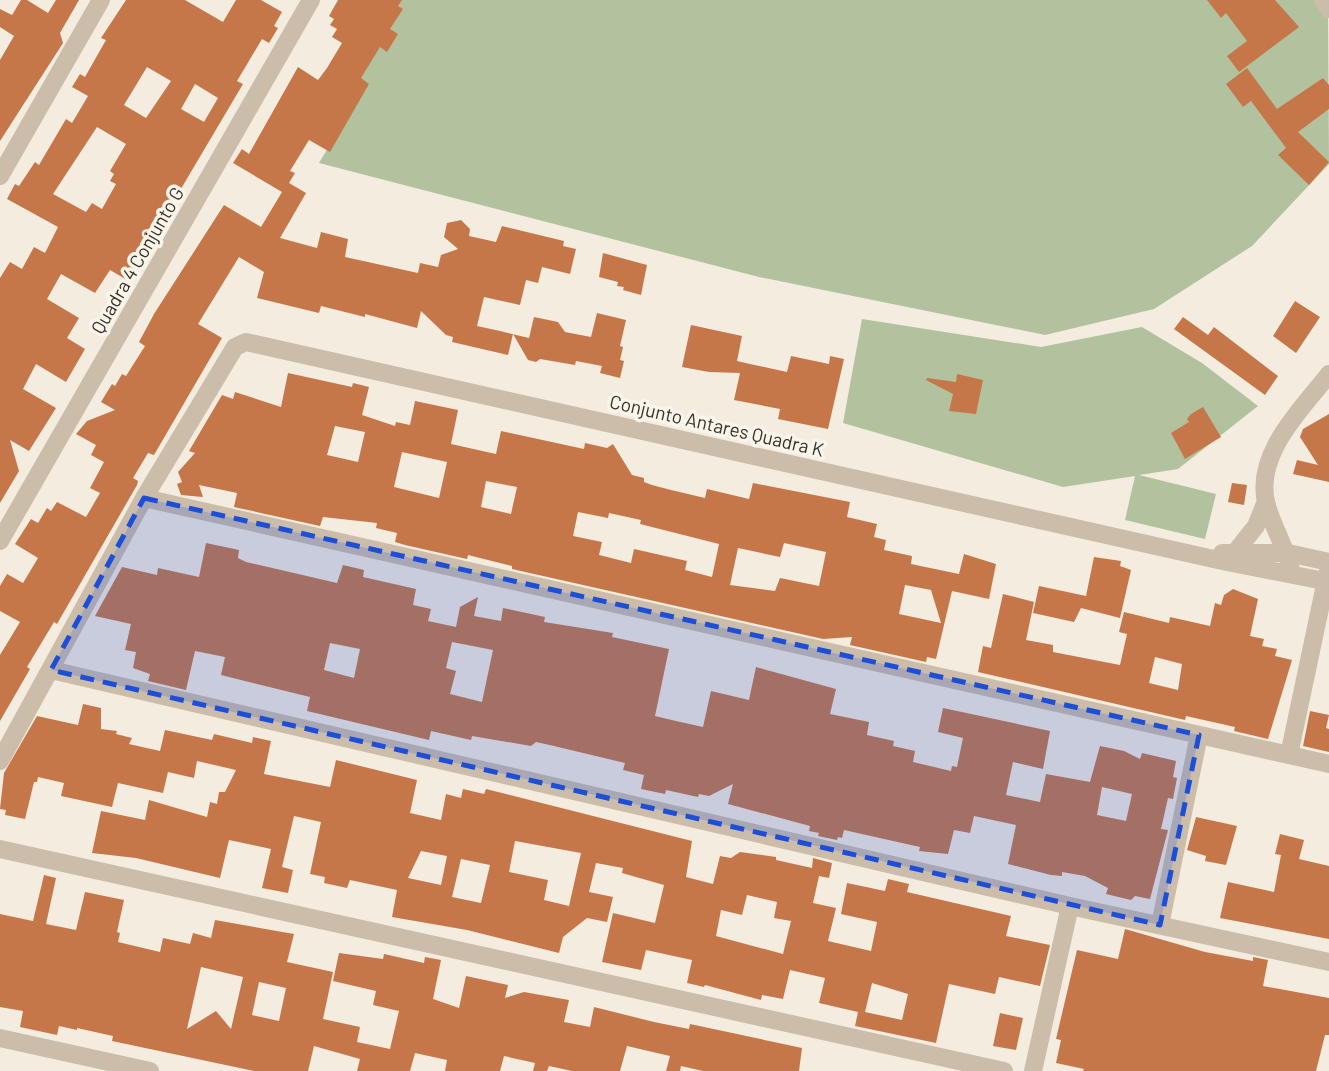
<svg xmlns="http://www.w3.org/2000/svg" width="1329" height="1071" font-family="Barlow,sans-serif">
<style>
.green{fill:#b2c29e}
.building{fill:#c67749;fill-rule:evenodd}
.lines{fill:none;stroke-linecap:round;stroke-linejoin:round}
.minor{stroke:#cbbdaa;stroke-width:18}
.marked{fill:#1d4ed8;fill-opacity:0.2;stroke:#1d4ed8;stroke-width:5;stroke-dasharray:14 9;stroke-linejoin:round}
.labels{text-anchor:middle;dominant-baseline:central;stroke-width:7;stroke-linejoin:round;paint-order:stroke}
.street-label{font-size:19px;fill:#39302a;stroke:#faf5eb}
</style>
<rect width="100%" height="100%" fill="#f3ecdf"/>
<!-- green -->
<path class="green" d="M381 0H1328L1329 164 1252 246 1154 309 1045 335 759 277 319 163 366 84 339 68Z
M862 319 1041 347 1142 327 1202 363 1258 406 1178 469 1139 475 1216 494 1205 539 1125 520 1135 476 1063 487 843 423Z"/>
<!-- building -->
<path class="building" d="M21 0H27L48 13 56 0H79L60 33 63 43 0 141V60L14 36 0 27V9L12 15Z
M126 0H185L223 22 236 0H261L282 12 274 26 278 28 269 43 262 39 237 81 243 84 127 280 110 270 95 293 61 274 47 299 79 318 67 338 85 349 66 382 36 364 23 389 56 408 29 451 10 440 19 471 0 503V278L10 262 22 269 34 247 45 253 58 227 7 199 15 184 19 186 35 162 39 165 66 119 72 123 88 96 72 87 80 74 85 77 106 40 101 38ZM147 67 171 81 146 118 124 105ZM195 84 218 98 204 122 181 109ZM97 127 126 144 110 171 114 174 110 181 116 184 102 209 92 203 86 212 53 194Z
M338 0H402L398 6 403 9 390 29 398 34 387 52 380 47 361 78 369 84 330 152 309 140 290 171 295 173 289 183 306 193 280 238 317 248 321 232 348 239 345 257 418 273 420 263 438 267 441 255 458 249 444 237 447 223 461 220 470 229 469 236 496 242 502 226 564 241 563 246 576 249 570 274 542 267 538 283 526 280 520 305 484 297 477 326 500 331 529 338 534 317 558 322 565 332 591 337 597 313 626 320 620 346 623 347 620 360 624 361 620 378 600 373 602 366 576 361 575 365 540 359 536 362 528 360 513 334 508 355 452 342 453 337 446 335 421 311 417 328 365 314V317L321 306 319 313 257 298 264 272 239 257 198 324 222 338 154 455 148 453 133 478 138 481 137 485 57 624 54 622 27 667 30 669 0 721V655L20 622 0 611V586L7 574 23 583 38 558 15 544 31 519 38 523 47 508 51 511 57 502 86 517 100 493 90 488 104 462 91 455 96 445 76 434 87 421 115 410 101 402 112 384 115 386 122 374 126 376 145 346 139 342 154 314 224 205 261 227 282 192 233 163 242 149 249 154 298 67 318 80 327 68 342 43 332 37 337 29 330 25 334 19 329 16Z
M1207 0H1275L1299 27 1239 72 1227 56 1247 41 1226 13 1221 18Z
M1247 68 1277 109 1323 78 1329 85V109L1298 132 1329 162 1309 185 1278 155 1286 148 1251 101 1243 107 1226 84Z
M603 253 647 265 641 295 623 290 624 287 617 286 618 282 599 277Z
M1295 301 1320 317 1296 353 1273 336Z
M1183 317 1208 335 1214 327 1278 376 1265 395 1174 329Z
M691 325 742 336 737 361 750 364 787 372 791 356 829 364 830 356 844 359 828 429 778 419 780 409 734 400 740 373 709 372 682 367Z
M288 373 352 387 353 383 369 387 362 415 395 426 396 422 410 425 415 401 458 410 451 444 496 454 501 431 584 449 585 443 607 448 613 444 632 475 644 478V482L652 485 671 490 705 498 707 489 749 499 753 483 850 502 847 517 877 524 874 537 886 540 884 550 912 556 911 564 959 574 964 554 996 564 989 599 952 591 936 659 927 657 926 662 850 645 852 637 823 639 512 569V566L468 555 467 559 405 545 395 542 397 533 376 528 377 523 323 517 320 526 234 507 237 493 199 485 203 497 181 495 177 484 182 482 178 472 195 453 189 451 222 395 233 399 235 392 281 407ZM335 426 365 432 358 462 327 455ZM402 452 447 462 439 498 394 487ZM486 481 517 487 511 514 481 507ZM578 512 608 518 609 513 641 520 640 524 719 544 712 577 685 570 687 561 634 549 631 563 599 555 602 542 573 536ZM784 543 826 552 819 586 780 578 775 591 730 585 738 548 780 557ZM905 585 931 590 941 623 899 614Z
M957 374 983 380 976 414 949 411 953 394 926 380 927 378 956 382Z
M1203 407 1221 437 1185 459 1171 433 1189 422 1187 419 1191 414Z
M1329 414V482L1293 474 1297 460 1318 465 1300 437 1303 429Z
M1232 483 1247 485 1244 505 1228 502Z
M206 543 239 550 238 558 246 562 337 583 343 565 364 570 363 577 416 589 413 605 431 609 428 621 456 627 460 607 478 597 474 616 501 621 503 608 545 617 544 622 613 633 612 637 669 649 655 716 676 721 703 727 711 691 749 700 756 667 836 689 830 714 869 722 867 735 894 741 893 746 915 751 913 762 951 771 952 766 957 767 963 738 938 732 943 708 1050 731 1043 769 1013 762 1006 795 1040 802 1046 774 1090 782 1100 746 1124 751 1140 759 1142 753 1176 761 1173 777 1177 778 1173 799 1168 798 1161 829 1168 830 1150 899 1135 896 1131 900 1106 894 1108 888 1085 876 1062 872V876L1051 875 1008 864 1016 825 974 816 970 833 954 830 948 854 919 851 920 847 844 830 842 838 838 837 837 840 818 836 819 833 809 831 810 826 728 804 733 784 709 796 699 794 698 797 666 790 665 794 641 789 644 775 623 770 625 763 554 746 536 742 531 746 472 736 471 740 431 731 429 740 307 711 310 697 221 675 225 657 195 651 186 690 148 681 150 674 133 668 136 652 125 650 131 624 95 616 122 567 157 575 158 568 199 577ZM452 642 493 650 482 702 450 694 456 671 446 668ZM330 643 360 649 354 678 324 670ZM1102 787 1132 794 1126 821 1097 815Z
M1094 557 1121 561 1120 566 1131 570 1120 618 1081 608 1074 622 1033 613 1039 586 1086 596Z
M1233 589 1258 599 1250 636 1264 639 1262 646 1277 649 1275 656 1292 660 1268 739 1234 731 1235 727 1186 716 1185 720 978 672 983 646 991 648 1003 594 1034 602 1026 640 1053 645V652L1120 665 1127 634 1119 632 1124 612 1169 623 1170 617 1210 626 1215 603 1221 605 1224 595ZM1155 657 1182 664 1178 690 1149 683Z
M83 704 101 708V729L117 731 116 734 132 738 129 744 160 751 165 730 212 740 214 734 252 743 253 737 271 741 264 774 330 787 336 760 417 780 410 813 441 820 446 794 461 798 463 789 484 794 486 789 692 841 686 877 713 884 720 856 731 858 740 852 776 857V860L812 868 813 858 832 863 829 878 819 876 813 903 836 908 828 941 871 951 877 922 841 914 847 883 885 891 888 879 909 884 907 892 1011 916 1006 936 1050 945 1040 986 999 977 995 994 949 984 936 1043 855 1026 858 1012 819 1003 825 978 790 970 783 999 762 995 761 1000 705 985 704 987 687 983 692 960 646 950 641 970 602 962 613 913 655 923 664 885 622 873 623 868 596 863 589 892 613 897 607 922 587 918 563 937 559 953 467 930 392 917 397 890 350 880 347 888 324 883 325 877 310 874 321 822 294 816 282 867 293 870 288 893 262 888 271 849 229 840 220 878 136 858 92 853 101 811 145 820 149 800 207 817 210 802 217 804 219 792H225L236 770 197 761 194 778 168 772 163 793 118 783 112 807 61 796 64 783 38 777 37 782H34L25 819 5 815 6 810 0 809 4 773 37 716 78 725ZM515 841 581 853 569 906 544 900 548 880 509 872ZM421 851 447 856 441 885 408 878ZM461 859 490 865 481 903 452 897ZM747 895 777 902 774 918 791 921 783 954 716 936 721 910 742 915ZM872 983 908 994 902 1020 865 1012Z
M1310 711 1329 715 1326 728 1329 729V752L1303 746Z
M1196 817 1237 826 1226 865 1205 861 1206 856 1187 850Z
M1280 834 1304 840 1299 859 1329 866V939L1220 918 1228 882 1274 892 1281 855 1275 854Z
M44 875 56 878 46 924 76 930 85 892 124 900 117 932 120 933 118 942 160 952 163 938 190 944 193 933 211 938 215 920 294 934 287 962 333 972 323 1019 360 1027 357 1042 390 1049 399 1011 373 1005 376 991 333 981 339 953 383 959 384 954 424 963 425 957 441 960 433 999 459 1008 466 976 508 985 505 998 524 992 569 1000 564 1022 590 1027 594 1007 654 1022 689 1029 690 1024 802 1048 799 1071H703L681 1066 680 1071H666L670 1056 627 1046 620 1071H572L549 1066 547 1071H533L535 1063 504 1056 500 1071H445L447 1060 415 1053 410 1071H357L360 1059 314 1046 308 1071H254L112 1041 113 1036 77 1028V1030L59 1026 57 1035 20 1027 23 1011 0 1007V914L42 923 33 921ZM201 967 243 977 231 1029 216 1011 187 1029ZM259 982 286 988 279 1021 252 1015Z
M1125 929 1205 952 1253 961V957L1268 960 1263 986 1329 998V1035H1325L1316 1071H1083L1084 1069 1056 1063 1061 1040 1056 1039 1077 950 1118 959Z
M1000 1013 1023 1018 1016 1050 993 1046Z"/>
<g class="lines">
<!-- minor -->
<path class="minor" d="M1323 0 1329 9
M0 176 101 0
M144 498 1329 764
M0 541 311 0
M1222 553H1288L1329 562
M1229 560 1256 526 1266 501
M1292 574C1287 548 1272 527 1266 502 1255 453 1302 409 1329 374
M51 670 1070 906 1329 962
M1289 755 1329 566
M0 761 144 498 235 347 246 342 1227 562 1329 582
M0 849 1004 1071
M1160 925 1199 735
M0 1038 150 1071
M1033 1071 1070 906"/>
</g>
<!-- marked area -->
<path class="marked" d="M144 498 1199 735 1160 925 51 670Z"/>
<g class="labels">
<!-- street labels -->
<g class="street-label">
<text transform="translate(137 260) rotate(-60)">Quadra 4 Conjunto G</text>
<text transform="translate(717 425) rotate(13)">Conjunto Antares Quadra K</text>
</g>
</g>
</svg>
